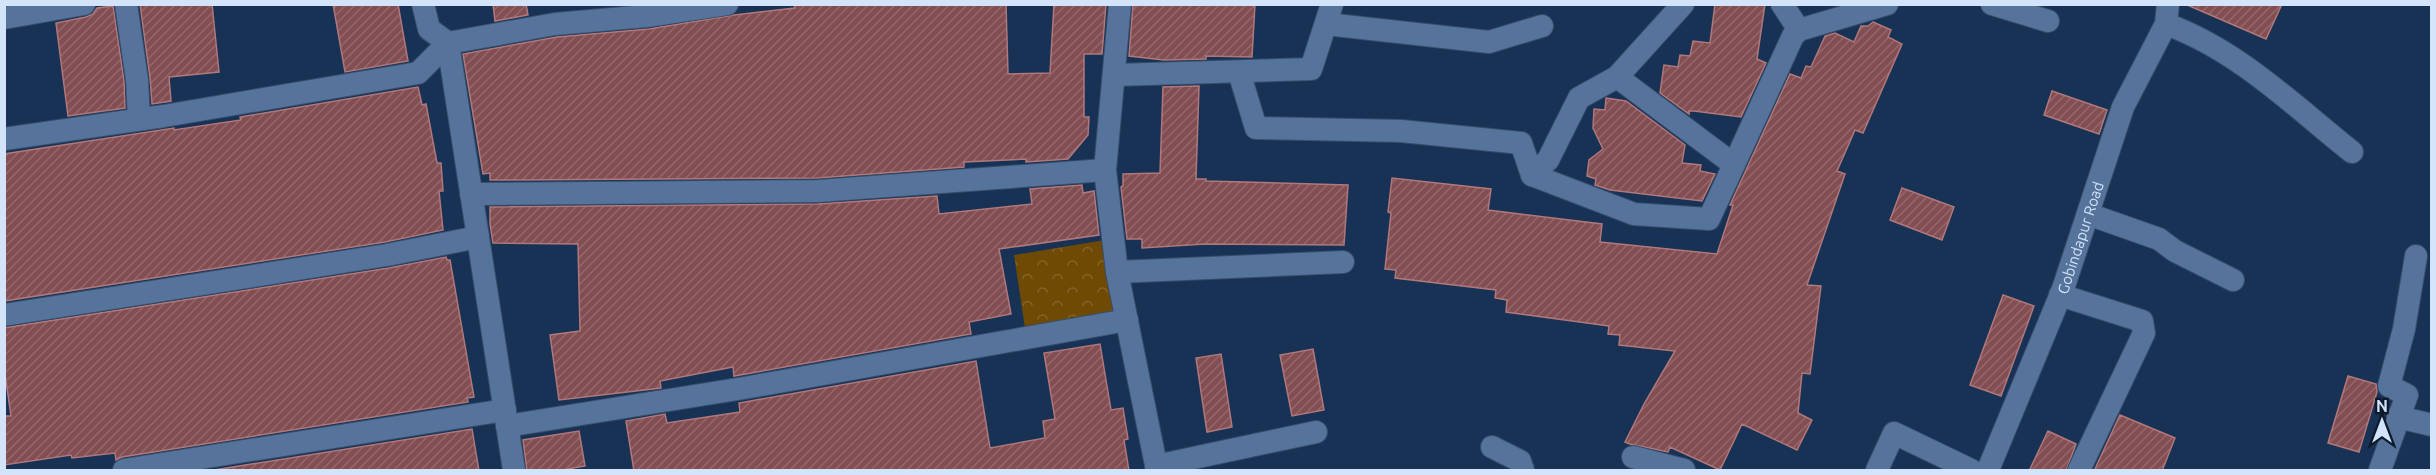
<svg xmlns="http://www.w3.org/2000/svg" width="2436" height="475" font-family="Ubuntu,sans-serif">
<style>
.park{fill:url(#park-crowns)}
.building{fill:url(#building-hatch);stroke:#b1787c;stroke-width:1.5}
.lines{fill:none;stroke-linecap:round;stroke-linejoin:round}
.street-casing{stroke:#374e6b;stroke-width:24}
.street{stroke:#55739b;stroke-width:22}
.labels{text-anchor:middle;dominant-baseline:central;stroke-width:6;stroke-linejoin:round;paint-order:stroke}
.street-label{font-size:15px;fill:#d3e4fa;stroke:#0e1a2a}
</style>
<defs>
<pattern id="park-crowns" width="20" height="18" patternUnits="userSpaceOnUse" patternTransform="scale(1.5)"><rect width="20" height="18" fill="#6e4a05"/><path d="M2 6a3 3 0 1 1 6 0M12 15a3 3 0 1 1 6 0" fill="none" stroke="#82642a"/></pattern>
<pattern id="building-hatch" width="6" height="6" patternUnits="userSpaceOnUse" patternTransform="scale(1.5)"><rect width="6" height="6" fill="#824e51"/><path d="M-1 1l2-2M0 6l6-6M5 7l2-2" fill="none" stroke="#93676b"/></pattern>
</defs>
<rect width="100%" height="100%" fill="#173255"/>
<!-- park -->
<path class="park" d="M1105 240 1117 314 1025 328 1014 255Z"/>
<!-- building -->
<path class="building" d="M140 4H212L219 72 169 77 171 101 152 104 150 78Z
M333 4H398L408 61 345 72Z
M493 4H526L528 15 495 21Z
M794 4H1006L1008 74 1050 73 1054 4H1106L1102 54H1084V117H1089L1088 135 1068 159 1026 162V159L964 162V167L817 178 490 180V173L483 174 463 54 557 37 649 29 734 15 795 8Z
M1133 4H1255L1252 57 1206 56V59L1164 60 1129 56Z
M1715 4H1765L1757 59 1766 63 1741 117 1694 111H1689V114L1660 93 1664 65 1678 67 1680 55 1690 56 1693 41 1710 43Z
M2185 4H2282L2266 39Z
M113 6 124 81 125 108 68 116 56 23 86 17 93 14 97 8Z
M1873 22 1891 30 1888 37 1902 44 1863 133 1855 130 1837 171 1845 174 1807 285 1821 286 1810 374 1802 373 1798 413 1812 420 1797 450 1742 424 1720 470 1670 447 1668 452 1630 444 1625 442 1644 404 1675 351 1619 345 1620 335 1608 334 1609 326 1506 312 1507 300 1495 298 1496 290 1395 278 1396 270 1385 269 1391 213 1388 212 1392 178 1491 189 1488 210 1602 224 1600 242 1717 254 1733 205H1730L1790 74 1801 78 1806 66 1811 67 1825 36 1835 33 1854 42 1861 26H1868Z
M1199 86 1196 179H1206V181L1348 185 1344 245 1205 244 1142 248V239H1127L1121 187 1123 186V174L1160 173 1163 87Z
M418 87 422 105 426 104 437 163H441L443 191H439L443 230 385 242 4 301V154L174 128V130L241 120 240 117Z
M2052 91 2107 110 2099 134 2044 115Z
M1606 98 1626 101 1685 145 1682 163 1701 165 1700 171 1715 174 1702 201 1610 190 1595 185 1596 179 1587 176 1589 160 1603 149 1593 128 1594 109 1605 110Z
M1082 185 1083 193 1094 191 1099 235 999 249 1011 314 969 322 971 334 734 376 733 367 660 381 661 388 559 400 550 335 580 331 578 244 493 243 490 224V207L818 204 937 196 939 214 1032 204 1030 189Z
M1902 188 1954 207 1942 240 1890 220Z
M446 257 447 260H450L474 397 467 398 468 402 122 457 116 460 115 453 72 458 71 455 4 465V416H11L4 367V328L389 268Z
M2003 295 2034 306 2001 396 1970 385Z
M1100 344 1111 410 1123 408 1128 439 1124 440 1129 471H634L626 421 665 414 667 423 740 412 739 403 976 361 990 448 1045 438 1043 421 1055 419 1044 353Z
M1313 349 1324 410 1292 416 1280 355Z
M1221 354 1232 427 1207 432 1196 358Z
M2348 376 2376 384 2377 392 2359 452 2328 443Z
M2120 415 2175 438 2162 471H2094Z
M472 429 479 471H208Z
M579 431 585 466 557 471H527L523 440Z
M2048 431 2076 444 2066 471H2029Z"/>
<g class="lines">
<defs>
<g id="street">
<path d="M126 4 137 80 139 119"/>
<path d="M423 4 429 29 448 43 555 24 647 16 727 4"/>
<path d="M1120 4 1105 170 1117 272 1157 470"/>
<path d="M1782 4 1799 30"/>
<path d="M1992 4 2048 21"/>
<path d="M4 18 84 4"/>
<path d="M1326 24 1489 42 1542 26"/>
<path d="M2166 24C2238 50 2293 105 2352 152"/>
<path d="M448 43 514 470"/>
<path d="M1239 72 1256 128 1401 131 1521 143 1532 175"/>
<path d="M1115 75 1311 69 1332 4"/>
<path d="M1617 77 1683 4"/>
<path d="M4 139 164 116 418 73 448 43"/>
<path d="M1532 175 1634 214 1709 219 1793 36 1799 30 1887 4"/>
<path d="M1532 175 1548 160 1579 98 1617 77 1733 164"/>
<path d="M471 194 818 191 1105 170"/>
<path d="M2088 214 2159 239 2175 251 2233 280"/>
<path d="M1117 272 1343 262"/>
<path d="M2060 295 2142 321 2144 333 2079 470"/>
<path d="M4 315 387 255 478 237"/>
<path d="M2398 417 2432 425"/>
<path d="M507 426 744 388 1127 320"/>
<path d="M1492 447 1520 461 1523 470"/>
<path d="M1633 457 1684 470"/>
<path d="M1156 466 1316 432"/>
<path d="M124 470 505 410"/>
<path d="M1877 470 1894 433 1971 470"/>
<path id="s1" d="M1988 470 2063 289 2123 107 2166 24 2168 4"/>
<path d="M2380 470 2407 395 2389 386 2404 329 2416 256"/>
</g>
</defs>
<!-- street casing -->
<use href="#street" class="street-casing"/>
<!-- street -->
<use href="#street" class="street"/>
</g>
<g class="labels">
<!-- street labels -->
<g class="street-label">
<text stroke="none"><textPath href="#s1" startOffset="250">Gobindapur Road</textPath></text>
</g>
</g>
<!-- border -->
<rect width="2436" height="475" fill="none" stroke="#d3e4fa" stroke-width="12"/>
<!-- north arrow -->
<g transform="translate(2382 421)" stroke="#0e1a2a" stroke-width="4.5" paint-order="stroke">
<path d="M0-4.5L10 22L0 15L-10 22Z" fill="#d3e4fa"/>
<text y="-9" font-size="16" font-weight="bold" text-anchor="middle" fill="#d3e4fa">N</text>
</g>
</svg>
